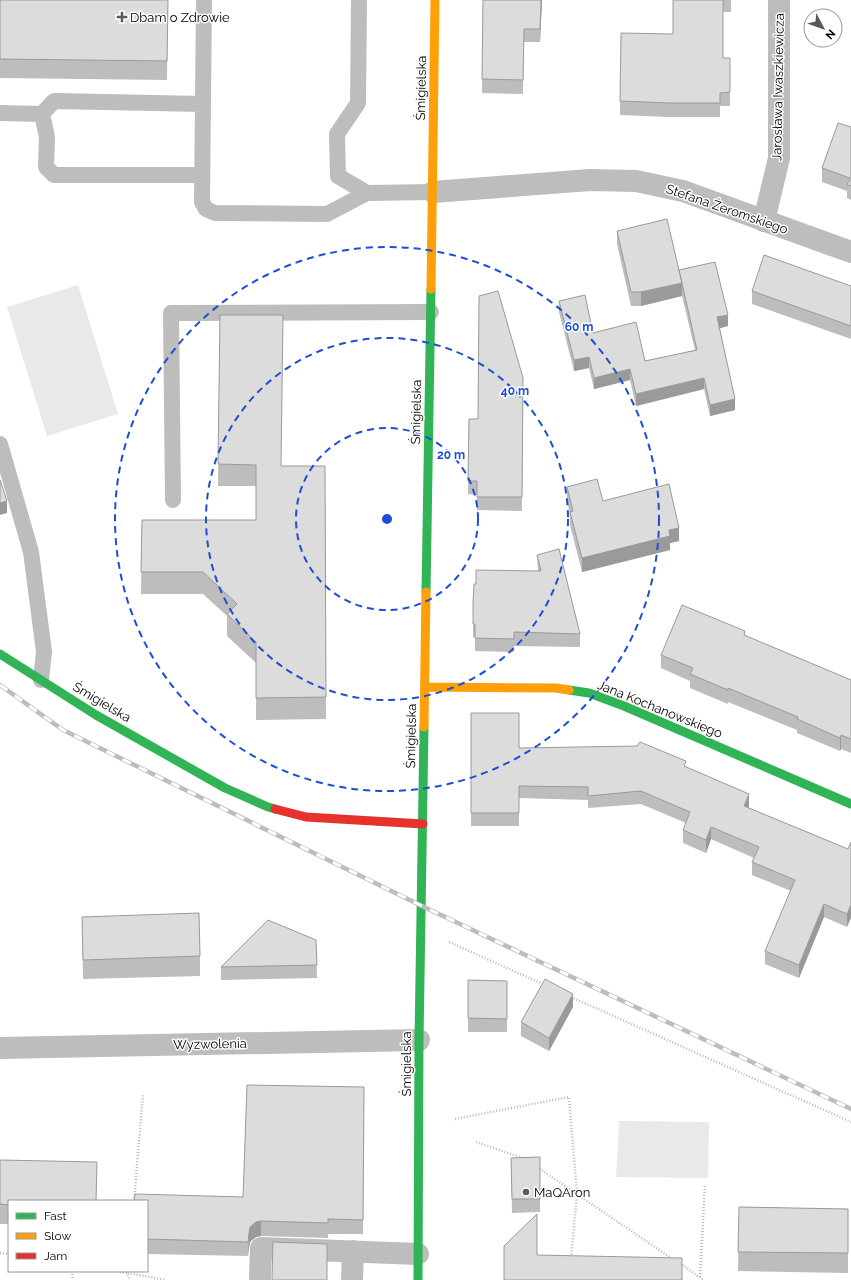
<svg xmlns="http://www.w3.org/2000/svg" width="851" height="1280" font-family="Raleway,sans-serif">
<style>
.green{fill:#e9e9e9}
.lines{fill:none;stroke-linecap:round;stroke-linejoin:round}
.path{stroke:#b8b8b8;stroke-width:2.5;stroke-dasharray:1 2;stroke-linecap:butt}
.lane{stroke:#bdbdbd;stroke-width:16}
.street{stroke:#bdbdbd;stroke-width:22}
.fast{stroke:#30b455;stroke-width:9}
.slow{stroke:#ff9f0a;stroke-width:9}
.jam{stroke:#e5322d;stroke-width:9}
.rail-casing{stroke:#bdbdbd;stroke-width:4.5}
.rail{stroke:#fff;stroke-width:3;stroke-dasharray:9;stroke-linecap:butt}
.wall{fill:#bdbdbd}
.shaded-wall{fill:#9a9a9a}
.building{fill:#dcdcdc;stroke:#9a9a9a}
.ring{fill:none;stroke:#1d4ed8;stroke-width:2;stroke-dasharray:7 5}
.poi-dot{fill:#595959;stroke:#fff;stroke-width:1.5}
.labels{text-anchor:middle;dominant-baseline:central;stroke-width:3;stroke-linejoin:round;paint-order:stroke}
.poi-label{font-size:13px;fill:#000;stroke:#fff;text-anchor:start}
.street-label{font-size:13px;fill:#000;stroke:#fff}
.centre{fill:#1d4ed8;stroke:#fff;stroke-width:2}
.ring-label{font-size:12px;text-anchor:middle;font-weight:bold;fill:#1d4ed8;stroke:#fff;stroke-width:3;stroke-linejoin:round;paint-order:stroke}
</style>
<rect width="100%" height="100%" fill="#fff"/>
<!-- green -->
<path class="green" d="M78 285 118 414 47 436 7 307Z
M619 1121 709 1122 708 1178 616 1177Z"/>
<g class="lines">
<!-- path -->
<path class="path" d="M449 942 545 985
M571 997 851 1122
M455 1119 569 1097 577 1194 571 1258
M476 1142 523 1158
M537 1167 674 1260
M134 1201 143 1095
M0 1253 9 1254
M680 1263 703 1280
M72 1271 73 1280
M114 1271 127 1273 130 1280
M128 1271 127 1273 166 1280
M700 1277 705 1184"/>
<!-- lane -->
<path class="lane" d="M204 0 202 202 206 209 215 213 327 214 367 193 433 192
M359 0 358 103 337 134 338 176 367 193
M0 113 42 114 54 101 203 104
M42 114 47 137 46 167 54 175H202
M0 444 31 552 44 652 41 680
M173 500 171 313 431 312"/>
<!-- street -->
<path class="street" d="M433 192 590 180 636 181 683 191 851 252
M764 221 779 158V0
M0 1048 419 1040
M260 1280 261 1248 418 1254
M352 1280 353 1251"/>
<!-- fast -->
<path class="fast" d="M426 592 431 289
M0 654 96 715 225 788 268 807 275 809
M569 690 589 693 624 706 851 804
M418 1280 419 1040 424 727"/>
<!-- slow -->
<path class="slow" d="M431 289 435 0
M425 687 556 688 569 690
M424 727 426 592"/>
<!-- jam -->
<path class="jam" d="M275 809 306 817 423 824"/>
<defs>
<path id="rail" d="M0 685 63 730 422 906 851 1109"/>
</defs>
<!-- rail casing -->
<use href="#rail" class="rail-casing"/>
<!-- rail -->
<use href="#rail" class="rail"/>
</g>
<!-- wall -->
<path class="wall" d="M0 0H168L167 80 0 78Z
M483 0H542L540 42H524L523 94 482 93Z
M673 0H731V12H723V58H730V106H720V117H669L620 115V101L673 34Z
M851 127V200L847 198V191L822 182V168Z
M617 231 679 270 728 326 720 328 735 410 710 416 704 389 636 406 630 380 594 389 589 368 574 371 559 312V301L593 333 645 361 695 350 682 296 641 306H631L617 244Z
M851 286V339L752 304V291Z
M220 315 281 466H325L326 719 256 720V663L227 636V616L203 594H141L142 520H256V486H218Z
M523 378 522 511 477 510V495L468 494 469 419H478Z
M567 487 603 501 679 541 670 543V550L582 572 570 525V516L567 500Z
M537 555 580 634V647L514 646V652L475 651V637H473V604L476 584 538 571Z
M745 636 851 680V753L841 749 840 751 797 733V730L728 702V704L690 688V681L661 668V655Z
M471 713 519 748 686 767 749 806V808L848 849 847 927 824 917 799 978 765 964V951L791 891 752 875V862L754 858 711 839 706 853 683 843V830L686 823 641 804 588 808V800L519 798V826H471Z
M82 917 200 956V976L83 979Z
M316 940 317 978 221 980V967Z
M468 980 507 981V1032H468Z
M573 1007 549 1051 521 1036V1022Z
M364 1087 363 1234H328V1238L261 1236 256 1237 250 1242 249 1248 248 1256 147 1254V1201L243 1197Z
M540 1157V1212L512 1213 511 1158Z
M0 1160 97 1182 9 1201V1224H0Z
M739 1207 848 1209V1273L738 1271Z"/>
<!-- shaded-wall -->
<path class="shaded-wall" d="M541 0H542L540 42V29Z
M682 283V296L641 306V292Z
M728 315V326L717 329V317Z
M589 357V368L574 371V360Z
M630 369V380L594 389V378Z
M704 378V389L636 406V394Z
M735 399V410L710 416V405Z
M7 501V513L0 515V503Z
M679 528V541L670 543V550L582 572V558L669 530Z
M841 735V749L840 751V738Z
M749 794V806L744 818V806Z
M711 827V839L706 853V840Z
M824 904V917L799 978V965Z
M851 905V918L847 927V914Z
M573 994V1007L549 1051V1038Z
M97 1162V1182L96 1201Z
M261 1221V1236L256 1237 250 1242 249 1248 248 1256 249 1233 250 1227 256 1222Z"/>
<!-- building -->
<path class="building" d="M0 0H168L167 61 0 59Z
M483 0H541L540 29H524L523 80 482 79Z
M673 0H723V58H730V92L720 93V103H669L620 101 621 33 673 34Z
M838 123 851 127V186L847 185 850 178 822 168Z
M667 219 682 283 641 292H631L617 231Z
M764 255 851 286V326L752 291Z
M715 262 728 315 717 317 735 399 710 405 704 378 636 394 630 369 594 378 589 357 574 360 559 301 585 295 593 333 636 322 645 361 697 350 679 270Z
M498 291 523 378 522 497H477V481H468L469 419H478L479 296Z
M220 315H283L281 466H325L326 697 256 698V642L227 614 237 604 203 572H141L142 520H256V465L218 464Z
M597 479 603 501 669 484 679 528 669 530 670 536 582 558 570 512 573 511 567 487Z
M0 480 7 501 0 503Z
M559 549 580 634 514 632V639L475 638V624H473V604L474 584H476V570L541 571 537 555Z
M682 605 745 631 744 635 851 680V739L841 735 840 738 797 719 798 717 728 688V690L690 674 693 668 661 655Z
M471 713H519V748L637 746 640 742 686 761 684 766 749 794 744 806 848 849 851 842V905L847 914 824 904 799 965 765 951 795 880 752 862 759 847 711 827 706 840 683 830 690 812 641 791 588 796V787L519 786V813H471Z
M199 913 200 956 83 960 82 917Z
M268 920 316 940 317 965 221 967Z
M545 979 573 994 549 1038 521 1022Z
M468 980 507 981V1019L468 1018Z
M247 1085 364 1087 363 1220 328 1219V1223L261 1221 256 1222 250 1227 249 1233 248 1242 147 1239V1201H134L135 1194 243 1197Z
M540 1157V1199H512L511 1158Z
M0 1160 97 1162 96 1201H9V1205L0 1204Z
M739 1207 848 1209V1253L738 1252Z
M537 1214V1255L682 1258V1280H504V1246Z
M273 1242 327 1244V1280H272Z"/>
<!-- distance rings -->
<g class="ring">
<circle cx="387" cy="519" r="91"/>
<circle cx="387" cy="519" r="181"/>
<circle cx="387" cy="519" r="272"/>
</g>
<!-- markers -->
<g class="poi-dot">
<path d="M120 11h4v4h4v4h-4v4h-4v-4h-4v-4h4z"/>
<circle cx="526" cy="1192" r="4"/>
</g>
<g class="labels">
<!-- poi labels -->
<g class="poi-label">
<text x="130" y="17">Dbam o Zdrowie</text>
<text x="534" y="1192">MaQAron</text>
</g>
<!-- street labels -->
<g class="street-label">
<text transform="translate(778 87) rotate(-89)">Jarosława Iwaszkiewicza</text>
<text transform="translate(421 88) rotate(-89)">Śmigielska</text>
<text transform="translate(727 209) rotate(19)">Stefana Żeromskiego</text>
<text transform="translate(416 412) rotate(-89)">Śmigielska</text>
<text transform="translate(102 702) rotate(31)">Śmigielska</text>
<text transform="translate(660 709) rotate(22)">Jana Kochanowskiego</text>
<text transform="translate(411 736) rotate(-89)">Śmigielska</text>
<text transform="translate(210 1044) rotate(-1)">Wyzwolenia</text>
<text transform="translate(406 1064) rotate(-90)">Śmigielska</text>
</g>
</g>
<circle cx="387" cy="519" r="6" class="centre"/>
<g class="ring-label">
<text x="579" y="331">60 m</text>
<text x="515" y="395">40 m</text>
<text x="451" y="459">20 m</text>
</g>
<!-- legend -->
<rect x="8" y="1200" width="140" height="72" fill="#ffffff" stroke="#999999"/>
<rect x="16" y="1213" width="20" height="6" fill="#30b455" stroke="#999999"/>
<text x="44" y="1220" font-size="12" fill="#000000">Fast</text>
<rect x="16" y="1233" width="20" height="6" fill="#ff9f0a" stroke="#999999"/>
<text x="44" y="1240" font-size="12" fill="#000000">Slow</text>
<rect x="16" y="1253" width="20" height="6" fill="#e5322d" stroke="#999999"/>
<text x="44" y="1260" font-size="12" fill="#000000">Jam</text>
<!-- north arrow -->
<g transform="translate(823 28) rotate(131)"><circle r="19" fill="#ffffff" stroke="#999999"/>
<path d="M0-3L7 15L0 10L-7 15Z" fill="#595959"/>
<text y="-6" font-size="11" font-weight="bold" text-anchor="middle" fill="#000000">N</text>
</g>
</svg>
